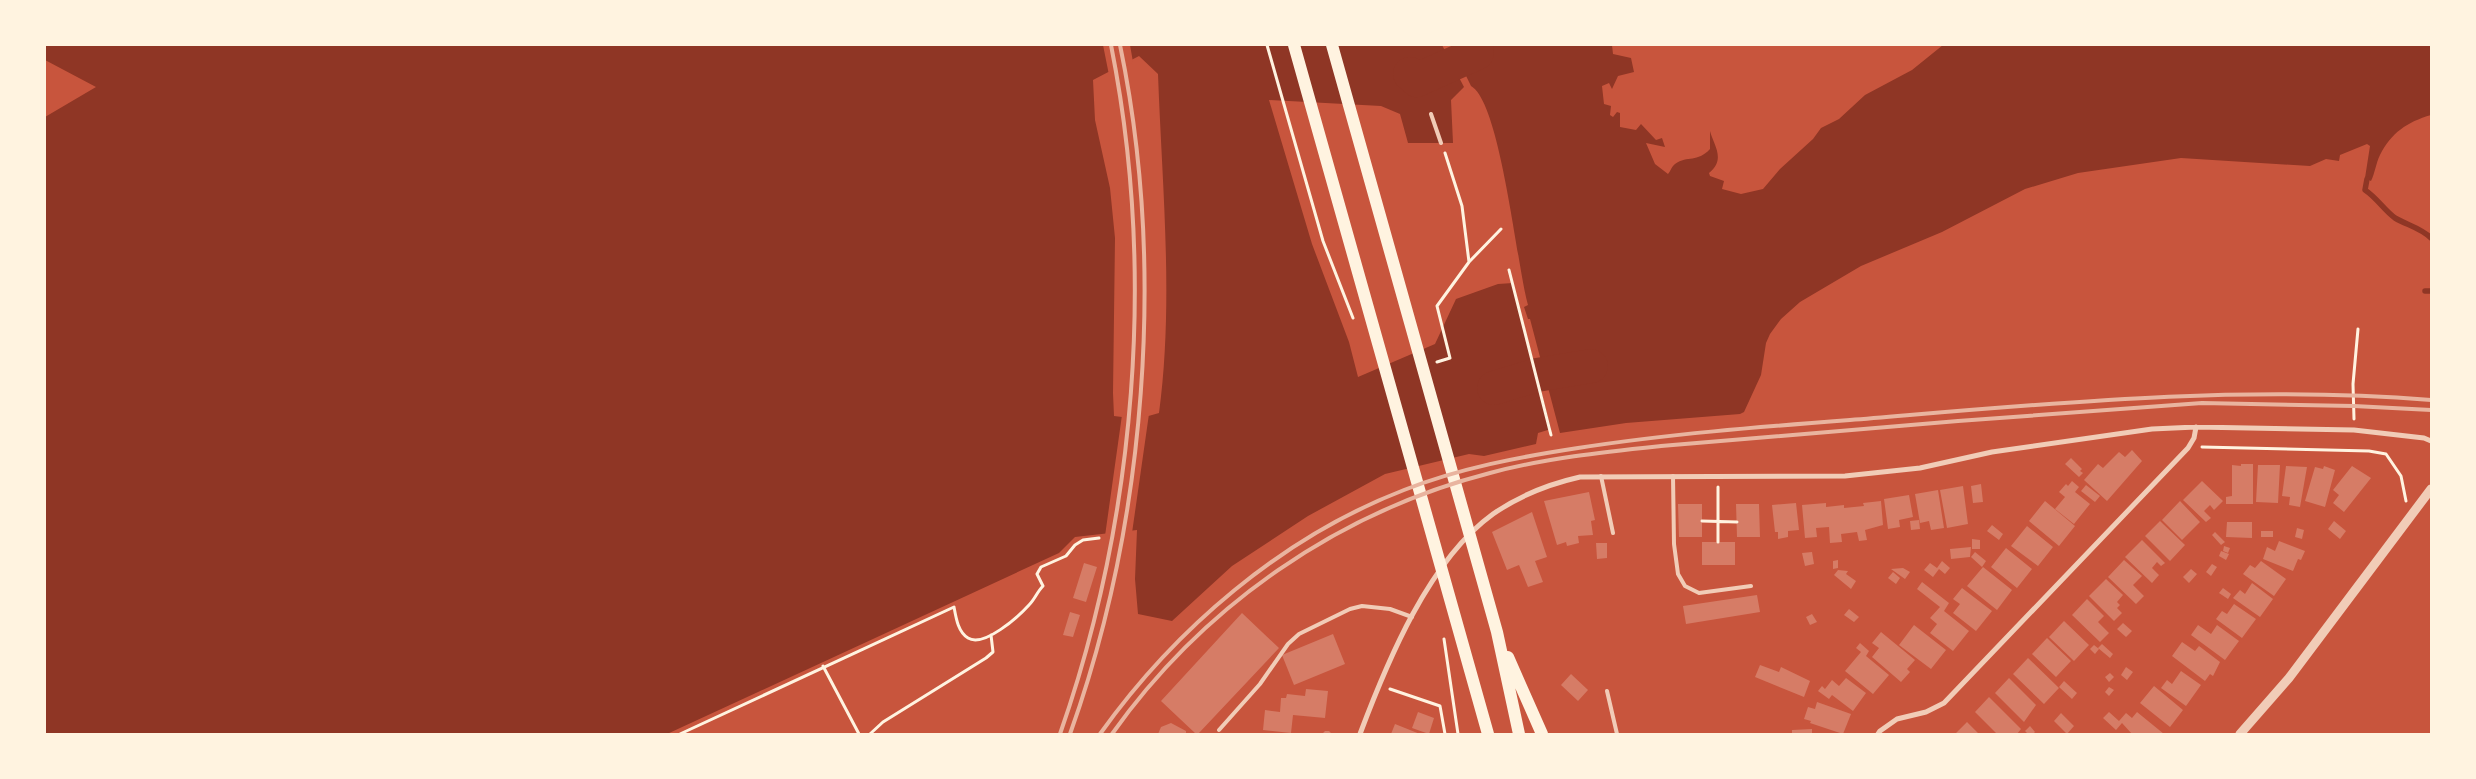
<svg xmlns="http://www.w3.org/2000/svg" width="2476" height="779" font-family="Montserrat,sans-serif">
<style>
.water{fill:#8f3625;fill-rule:evenodd}
.pier{fill:#c8553d}
.lines{fill:none;stroke-linecap:round;stroke-linejoin:round}
.stream{stroke:#8f3625;stroke-width:5.5}
.river{stroke:#8f3625;stroke-width:34}
.building{fill:#d67c66}
.path{stroke:#fff3e0;stroke-width:3}
.service{stroke:#f1ccb7;stroke-width:4}
.minor{stroke:#f1ccb7;stroke-width:5}
.tertiary{stroke:#f1ccb7;stroke-width:9}
.primary{stroke:#fff3e0;stroke-width:12}
.rail{stroke:#e9b49f;stroke-width:4}
</style>
<rect width="100%" height="100%" fill="#c8553d"/>
<!-- water -->
<path class="water" d="M45 45H1442L1464 87 1451 100 1453 143H1408L1400 114 1381 106 1269 100 1312 244 1349 342 1358 377 1435 344 1456 299 1498 284 1513 283 1551 429 1538 433 1536 444 1484 456 1469 454 1385 474 1308 516 1232 566 1172 621 1138 614 1135 579 1137 530 1075 537 1059 553 667 734H45V117L96 87 45 60ZM1139 56 1158 74C1162 186 1174 302 1159 413L1138 419 1114 416 1113 393 1115 238 1110 188 1095 120 1093 80Z
M1451 45H1612L1613 54 1631 58 1634 72 1618 76 1612 89 1609 83 1602 86 1604 104 1611 106 1610 115 1613 117 1617 112 1620 113V127L1636 130 1641 124 1656 140 1662 138 1665 147 1646 143 1655 164 1668 174C1671 171 1671 167 1675 164 1688 155 1697 163 1710 149V131C1714 146 1726 159 1709 173L1710 176 1724 181 1722 189 1741 194 1763 189 1780 169 1813 139 1821 128 1839 119 1865 95 1912 70 1943 45H2431V115C2407 122 2391 133 2380 155 2376 163 2375 173 2371 181L2365 178 2370 146 2367 144 2340 155 2339 161 2326 159 2310 166 2181 158 2078 173 2025 189 1942 232 1861 266 1800 302 1781 319 1770 334 1766 343 1761 375 1744 412 1740 414 1626 423 1560 433 1530 319H1528L1524 307 1528 305C1517 267 1501 103 1471 86Z"/>
<!-- pier -->
<path class="pier" d="M1103 45H1130L1133 62 1109 75Z
M1149 414 1132 533 1105 536 1122 415 1137 417Z"/>
<g class="lines">
<!-- stream -->
<path class="stream" d="M2367 179 2365 190C2377 198 2384 210 2395 218 2407 225 2421 228 2431 238
M2425 291H2431"/>
<!-- river -->
<path class="river" d="M1410 74 1417 80 1477 53 1476 45
M1494 388 1537 375 1591 366"/>
</g>
<!-- building -->
<path class="building" d="M2132 450 2142 461 2107 501 2084 480 2098 464 2103 468 2119 452 2125 457Z
M2071 458 2082 469 2080 471 2083 473 2079 477 2065 464Z
M2241 464H2253V504H2226V497L2232 496V465L2241 466Z
M2258 465H2280L2278 503 2256 502Z
M2286 466 2307 467 2300 507 2289 505 2290 497 2282 496Z
M2324 466 2335 470 2325 507 2305 501 2315 467 2323 469Z
M2352 466 2371 478 2344 512 2333 503 2339 495 2333 490Z
M2072 481 2079 487 2075 492 2090 504 2074 524 2055 509 2065 497 2059 492 2066 484 2068 486Z
M2202 481 2223 501 2214 510 2210 505 2204 511 2211 518 2206 522 2183 500Z
M1981 484 1983 502 1973 503 1971 486Z
M2086 485 2100 496 2095 502 2081 491Z
M1963 486 1968 524 1947 528 1940 490Z
M1938 490 1944 528 1931 530 1929 521 1920 523 1915 494Z
M1589 492 1595 520 1591 521 1593 535 1578 536 1579 543 1567 546 1566 542 1557 545 1544 501Z
M1909 495 1913 517 1899 520 1900 527 1888 529 1884 499Z
M1881 501 1883 525 1865 530 1867 540 1859 541 1857 532 1841 534 1842 542 1830 543 1829 527 1816 528 1817 537 1805 538 1802 505 1826 503V507L1844 505V508L1864 506 1863 503Z
M2045 501 2075 526 2059 546 2029 521Z
M2180 501 2200 522 2182 540 2162 520Z
M1796 503 1799 530 1788 531V537L1778 539V532H1775L1772 505Z
M1678 504H1702V537H1679Z
M1736 504H1759L1760 537H1737Z
M1532 512 1547 557 1535 561 1543 582 1528 587 1519 565 1507 570 1492 532Z
M1919 520 1920 529 1911 530 1910 521Z
M2160 521 2185 545 2170 561 2145 536Z
M2334 521 2346 531 2340 539 2328 529Z
M2227 522H2252V538L2226 537Z
M1992 525 2003 534 1999 540 1987 531Z
M2027 526 2053 547 2038 566 2011 546Z
M2297 528 2304 530 2302 539 2295 537Z
M2261 531H2273V537H2261Z
M2215 532 2225 542 2221 545 2212 535Z
M1972 539 1980 540V549H1972Z
M2142 540 2165 563 2161 566 2157 562 2152 568 2159 575 2152 583 2125 557Z
M2279 541 2305 551 2301 560 2298 559 2293 571 2263 559 2267 547 2275 551Z
M1702 542H1735V565H1702Z
M1596 543H1607V558L1597 559Z
M2224 546 2230 548 2228 553 2223 551Z
M1971 547 1970 557 1951 559 1950 549Z
M2006 548 2032 569 2017 588 1991 567Z
M2221 551 2229 554 2226 560 2219 556Z
M1812 552 1814 564 1805 566 1802 553Z
M1975 552 1986 561 1982 567 1971 557Z
M1838 560V568L1833 569V561Z
M2124 560 2142 576 2133 585 2144 596 2136 604 2108 577Z
M1942 561 1950 568 1945 574 1939 569 1933 577 1924 570 1930 563 1937 568Z
M2261 561 2286 579 2274 596 2243 574 2250 565 2255 568Z
M1084 563 1097 567 1086 602 1073 598Z
M2212 564 2217 567 2211 576 2206 572Z
M1983 567 2012 590 1997 610 1967 586Z
M1903 568 1910 572 1905 579 1891 569Z
M2191 569 2197 574 2189 583 2183 577Z
M1838 570 1848 571 1846 574 1856 581 1851 589 1834 575Z
M1893 572 1900 578 1896 584 1888 578Z
M2106 579 2123 595 2117 602 2120 605 2117 608 2122 613 2114 621 2089 596Z
M1922 582 1949 603 1944 611 1969 631 1953 651 1930 633 1937 624 1930 618 1940 607 1917 589Z
M2252 583 2273 599 2260 617 2233 598 2240 590 2245 594Z
M1962 588 1992 611 1976 631 1953 613 1960 604 1953 599Z
M2223 588 2231 594 2228 599 2219 593Z
M1757 595 1760 612 1686 624 1683 606Z
M2087 599 2104 616 2098 622 2109 633 2100 642 2072 615Z
M2234 604 2256 619 2242 638 2216 619 2222 611 2227 614Z
M1849 609 1859 617 1854 622 1844 615Z
M1070 612 1080 615 1073 637 1063 635Z
M1242 613 1279 648 1198 734H1196L1161 701Z
M1812 614 1817 622 1810 625 1806 617Z
M2064 621 2089 645 2074 661 2049 637Z
M2123 623 2132 631 2126 637 2117 629Z
M1914 625 1946 650 1931 669 1899 645Z
M2198 625 2211 634 2217 625 2239 641 2225 660 2191 635Z
M1881 632 1915 660 1907 669 1910 672 1901 682 1872 657 1879 648 1872 643Z
M1333 634 1345 664 1294 685 1282 655Z
M2047 638 2071 661 2056 677 2032 654Z
M2182 642 2195 651 2199 646 2220 662 2213 676 2210 674 2205 681 2172 656Z
M1860 643 1869 651 1866 656 1889 675 1873 694 1845 671 1861 652 1856 648Z
M2102 644 2113 654 2110 658 2098 648Z
M2094 645 2099 649 2095 654 2090 649Z
M2028 658 2059 688 2044 704 2013 674Z
M1760 665 1779 672 1781 667 1810 681 1804 697 1755 677Z
M2126 667 2133 672 2127 680 2121 675Z
M2181 671 2201 685 2186 706 2161 688 2167 680 2172 684Z
M2110 673 2114 677 2109 682 2105 677Z
M1571 674 1588 690 1578 701 1561 685Z
M1846 678 1866 693 1853 711 1832 695 1829 699 1818 691 1822 686 1825 689 1832 680 1839 686Z
M2009 678 2036 705 2024 722 1995 693Z
M2064 681 2077 693 2072 699 2059 687Z
M2154 686 2183 710 2170 727 2140 703Z
M2109 687 2114 690 2109 696 2105 692Z
M1306 689 1328 691 1325 718 1293 715 1291 733 1263 730 1265 710 1280 712 1281 698H1286L1287 694 1305 696Z
M1989 697 2021 729 2017 734H1997L1975 712Z
M1817 702 1851 714 1843 734 1810 723 1811 721 1804 719 1808 707 1815 709Z
M1418 712 1434 718 1429 734 1412 728Z
M2109 712 2119 721 2126 713 2132 718 2137 712 2164 734H2132L2122 723 2116 730 2103 718Z
M2061 713 2074 726 2067 734 2054 721Z
M1967 722 1979 734H1955Z
M1171 723 1186 731V734H1158L1161 727Z
M1395 724 1420 734H1391Z
M2030 726 2035 732 2033 734H2028L2025 731Z
M1812 729V734H1792V730Z
M1325 731H1329L1332 734H1322Z"/>
<g class="lines">
<!-- path -->
<path class="path" d="M1267 45 1323 241 1353 318
M1445 153 1462 206 1469 262 1501 229
M1509 270 1551 435
M1437 362 1450 358 1437 306 1469 262
M2354 419 2353 384 2358 329
M2202 447 2369 451 2386 454 2401 476 2406 501
M1718 487V542
M1702 521 1737 522
M1444 639 1458 734
M823 666 859 734
M1390 689 1440 706 1445 734
M680 734 954 607C956 618 958 632 968 638 984 648 1019 616 1029 605 1035 599 1037 592 1043 586L1037 574 1041 567 1066 556 1075 545 1083 540 1099 538
M870 734 883 722 986 658 993 652 991 635"/>
<!-- service -->
<path class="service" d="M1431 114 1441 143
M1601 476 1613 533
M1673 476 1674 544 1678 574 1685 586 1699 593 1751 586
M1607 691 1617 734
M1219 730 1260 684 1288 644 1299 634 1350 609 1362 606 1390 609 1412 617"/>
<!-- minor -->
<path class="minor" d="M1360 734C1387 662 1429 560 1493 514 1519 496 1549 484 1580 477L1845 476 1920 468 1992 452 2152 429 2196 427 2354 430 2424 438 2431 441
M1878 734 1880 731 1897 719 1926 712 1944 703 2188 448 2194 438 2196 427"/>
<!-- tertiary -->
<path class="tertiary" d="M2240 734 2289 678 2431 489"/>
<!-- primary -->
<path class="primary" d="M1294 45 1488 734
M1332 45 1497 632 1519 734
M1508 657 1542 734"/>
<!-- rail -->
<path class="rail" d="M1060 734C1136 517 1156 271 1111 45
M1070 734C1146 522 1166 266 1120 45
M1100 734C1175 629 1282 537 1404 490 1460 468 1519 457 1578 448 1668 434 1759 427 1850 420 2043 404 2237 384 2431 400
M1112 734C1203 606 1338 512 1490 473 1546 458 1604 452 1661 446L1958 421 2202 403 2354 406 2431 410"/>
</g>
<!-- border -->
<rect width="2476" height="779" fill="none" stroke="#fff3e0" stroke-width="92"/>
</svg>
